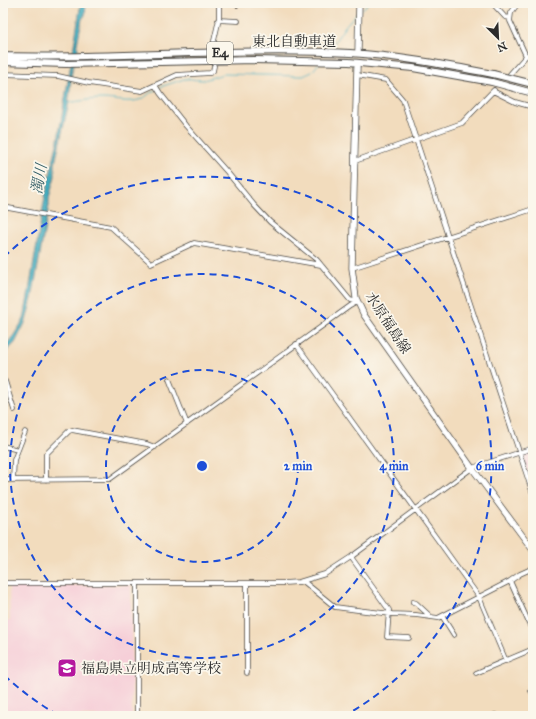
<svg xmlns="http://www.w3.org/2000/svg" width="536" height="719" font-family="'IM FELL Great Primer','Noto Serif JP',serif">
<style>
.built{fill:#f6cfd8}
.water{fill:#3fabbe;stroke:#356b74}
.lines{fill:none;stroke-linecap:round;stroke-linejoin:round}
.stream{stroke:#3fabbe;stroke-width:1}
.minor-tunnel{stroke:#cab9a0;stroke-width:4;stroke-dasharray:4 2;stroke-linecap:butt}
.minor-casing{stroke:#494641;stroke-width:5.5}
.major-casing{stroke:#494641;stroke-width:7}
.highway-casing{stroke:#494641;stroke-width:8}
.minor{stroke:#fff;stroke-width:4}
.major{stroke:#fff;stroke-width:5.5}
.highway{stroke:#fff;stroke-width:6}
.highway-bridge-casing{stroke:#494641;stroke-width:8;stroke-linecap:butt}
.highway-bridge{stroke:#fff;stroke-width:6}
.ring{fill:none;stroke:#1d4ed8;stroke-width:2;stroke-dasharray:7 5}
.labels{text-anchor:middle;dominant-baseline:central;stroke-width:3.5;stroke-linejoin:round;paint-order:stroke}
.shield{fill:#fbf7ec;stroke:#696865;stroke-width:1}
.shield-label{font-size:13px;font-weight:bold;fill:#2b2b2b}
.street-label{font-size:14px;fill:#2b2b2b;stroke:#fbf7ec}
.poi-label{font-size:14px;fill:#2b2b2b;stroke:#fbf7ec;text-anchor:start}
.water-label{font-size:15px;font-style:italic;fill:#335e66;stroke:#fbf7ec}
.centre{fill:#1d4ed8;stroke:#fbf7ec;stroke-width:2}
.ring-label{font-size:12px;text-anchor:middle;font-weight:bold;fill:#1d4ed8;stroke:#fbf7ec;stroke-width:3.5;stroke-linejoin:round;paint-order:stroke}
</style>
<rect width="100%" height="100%" fill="#fbf7ec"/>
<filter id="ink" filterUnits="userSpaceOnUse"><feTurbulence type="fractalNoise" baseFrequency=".025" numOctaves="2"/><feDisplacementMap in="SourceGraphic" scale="8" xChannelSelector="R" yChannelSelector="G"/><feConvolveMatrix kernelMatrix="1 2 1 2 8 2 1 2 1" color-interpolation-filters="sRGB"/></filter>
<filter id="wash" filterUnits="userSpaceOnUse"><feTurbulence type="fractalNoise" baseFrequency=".012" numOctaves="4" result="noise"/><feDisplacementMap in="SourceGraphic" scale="16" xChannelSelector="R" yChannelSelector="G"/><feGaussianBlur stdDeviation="0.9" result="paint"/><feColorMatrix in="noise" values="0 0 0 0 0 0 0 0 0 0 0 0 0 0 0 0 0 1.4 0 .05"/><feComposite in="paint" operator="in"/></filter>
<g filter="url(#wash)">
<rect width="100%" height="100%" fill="#f2dcbd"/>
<!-- built -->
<path class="built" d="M533 450V488L522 456 524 453Z
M131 585 132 716H3V620H10L9 586Z"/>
<!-- water -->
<path class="water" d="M81 3H86L85 15 82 19 77 44 78 49 72 71 68 106 55 163V176L49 198V205L32 298 26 321 15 343 3 355V349L14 335 24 319 29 291 45 196 58 140Z"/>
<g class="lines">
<!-- stream -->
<path class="stream" d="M362 9 369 3
M329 50 346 25 356 14
M160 87 184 79 204 80 223 74 303 76 312 72 319 63
M68 103C79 101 91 99 102 99 115 99 129 104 142 99 147 96 150 92 155 90"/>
</g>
</g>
<g filter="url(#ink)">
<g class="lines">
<!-- minor-tunnel -->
<path class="minor-tunnel" d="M213 45 214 63"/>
<defs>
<path id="minor" d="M236 3 237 5
M492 3 505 17 510 18
M218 20 238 21
M213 45 219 19V3
M526 56 533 53
M3 74 58 76 89 83 142 91 177 75 210 73 213 71 214 66
M510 74 526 56 510 21 511 13 518 3
M357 75 386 80 403 100 533 494
M155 85 160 93 186 126 227 172 254 205 270 222 317 260 350 300 357 302
M493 91 515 102 533 107
M355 161 462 123 494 90
M3 207 111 227 151 263 194 243 321 265
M352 268 533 209
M296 344 479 597 506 661
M169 379 187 424
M3 382 5 381 14 410
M3 446 18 450
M3 480 110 479 350 306 357 302
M13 480 14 460 25 432
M46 480V454L69 431 72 430 147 444 155 447
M351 557 389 610 387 637 409 638
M303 581 335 607 365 611 392 614 416 615 438 618 510 581 520 574 533 568
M510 581 533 632
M3 583H137
M247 583V673
M413 602 416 603 430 616
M442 616 454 635
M476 673 533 649
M531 691 533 690
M495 715V716
M137 716V583H284L299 582 325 574 351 557 472 468 533 448"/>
<path id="major" d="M358 52 359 3
M357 67 352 268 356 298 364 315 472 468 533 550"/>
<path id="highway" d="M3 56C119 59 234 47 350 53 398 56 446 65 493 74
M3 62 66 64 254 60 349 62 413 68 492 82
M517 80 533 84
M514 88 533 93"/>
</defs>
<!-- minor casing -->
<use href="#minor" class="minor-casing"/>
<!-- major casing -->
<use href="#major" class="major-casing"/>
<!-- highway casing -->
<use href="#highway" class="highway-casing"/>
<!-- minor -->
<use href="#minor" class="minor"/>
<!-- major -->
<use href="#major" class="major"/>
<!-- highway -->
<use href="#highway" class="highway"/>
<defs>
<path id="highway-bridge" d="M493 74 517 80
M492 82 514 88"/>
</defs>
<!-- highway-bridge casing -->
<use href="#highway-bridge" class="highway-bridge-casing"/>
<!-- highway-bridge -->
<use href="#highway-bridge" class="highway-bridge"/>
</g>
</g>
<!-- distance rings -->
<g class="ring">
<circle cx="202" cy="466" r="96"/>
<circle cx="202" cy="466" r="192"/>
<path d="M58 715A288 288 0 0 1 4 675M4 257A288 288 0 1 1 346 715"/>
</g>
<!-- icons -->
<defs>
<symbol id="school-square" viewBox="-11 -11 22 22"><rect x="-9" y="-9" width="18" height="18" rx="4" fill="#b5179e" stroke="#fbf7ec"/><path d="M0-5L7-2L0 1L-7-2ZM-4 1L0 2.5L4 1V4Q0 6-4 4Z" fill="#fff"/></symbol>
</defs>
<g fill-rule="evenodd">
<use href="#school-square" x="56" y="657" width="22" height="22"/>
</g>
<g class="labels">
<!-- shield labels -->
<rect class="shield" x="207" y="42" width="26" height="22" rx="3"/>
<g class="shield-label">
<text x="220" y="53">E4</text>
</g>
<!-- street labels -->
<g class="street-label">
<text x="294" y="41">東北自動車道</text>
<text transform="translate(388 323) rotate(57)">水原福島線</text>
</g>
<!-- poi labels -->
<g class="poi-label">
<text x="81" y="668">福島県立明成高等学校</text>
</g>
<!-- water labels -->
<g class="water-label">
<text transform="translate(39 179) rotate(-80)">濁川</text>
</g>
</g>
<circle cx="202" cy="466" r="6" class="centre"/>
<g class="ring-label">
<text x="298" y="470">2 min</text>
<text x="394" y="470">4 min</text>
<text x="490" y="470">6 min</text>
</g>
<!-- margin -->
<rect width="536" height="719" fill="none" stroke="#fbf7ec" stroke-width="16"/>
<!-- north arrow -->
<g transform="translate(498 38) rotate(156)" stroke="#fbf7ec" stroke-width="3" paint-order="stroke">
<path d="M0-3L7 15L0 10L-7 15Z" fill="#2b2b2b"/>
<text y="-6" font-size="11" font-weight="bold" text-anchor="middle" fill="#2b2b2b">N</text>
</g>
</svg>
